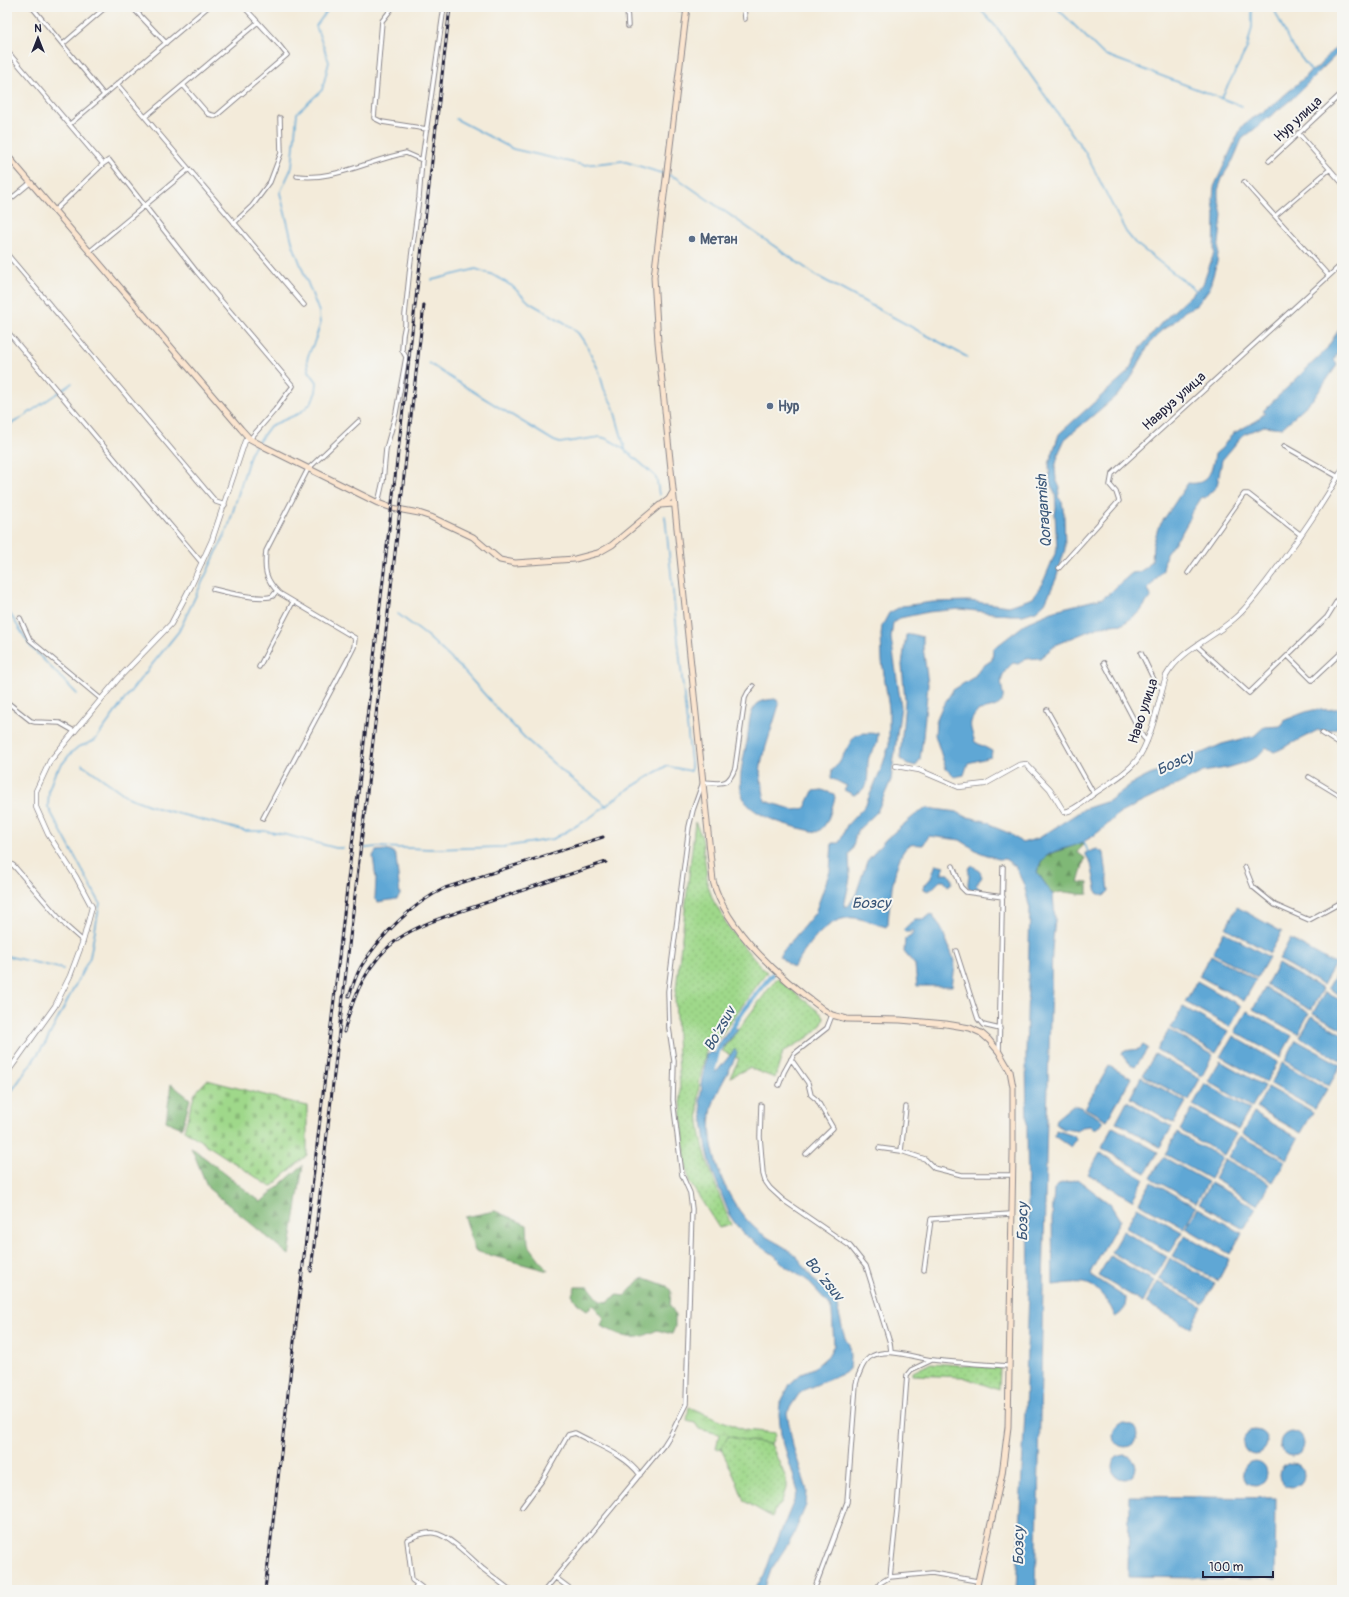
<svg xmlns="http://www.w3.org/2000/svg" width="1349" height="1597" font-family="Pangolin,sans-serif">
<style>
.grass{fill:url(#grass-dots);stroke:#607d62}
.forest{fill:url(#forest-firs);stroke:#506d58}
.wetland{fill:url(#wetland-marsh);stroke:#607d62}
.cemetery{fill:url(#cemetery-stones);stroke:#607d62}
.water{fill:#5ea7d5;stroke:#406488}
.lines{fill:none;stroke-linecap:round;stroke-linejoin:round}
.stream{stroke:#5ea7d5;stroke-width:1.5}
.canal{stroke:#5ea7d5;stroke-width:5}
.minor-casing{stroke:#8a868a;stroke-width:5.5}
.tertiary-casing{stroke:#8a868a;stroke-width:6}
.secondary-casing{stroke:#8a868a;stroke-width:7}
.minor{stroke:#fff;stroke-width:3.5}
.tertiary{stroke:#fff;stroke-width:4.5}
.secondary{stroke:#fbe5cf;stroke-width:5}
.rail-casing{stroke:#22223b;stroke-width:3}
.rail{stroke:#f6f6f2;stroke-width:1.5;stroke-dasharray:4.5;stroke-linecap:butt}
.service-dot{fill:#5c6f8a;stroke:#f6f6f2;stroke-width:1.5}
.labels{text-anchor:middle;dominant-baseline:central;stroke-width:4;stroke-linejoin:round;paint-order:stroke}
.street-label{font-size:14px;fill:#22223b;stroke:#f6f6f2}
.service-label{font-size:14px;font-weight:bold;fill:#4e5e75;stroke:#f6f6f2;text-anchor:start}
.water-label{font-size:15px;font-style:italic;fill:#3a5779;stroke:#f6f6f2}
</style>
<defs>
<pattern id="grass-dots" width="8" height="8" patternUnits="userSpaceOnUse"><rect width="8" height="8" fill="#9fd88a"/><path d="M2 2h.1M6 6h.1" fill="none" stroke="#89b978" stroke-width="1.8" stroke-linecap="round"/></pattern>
<pattern id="forest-firs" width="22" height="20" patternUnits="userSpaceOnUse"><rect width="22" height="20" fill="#7fb876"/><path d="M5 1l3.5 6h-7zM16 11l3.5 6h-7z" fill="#689562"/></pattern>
<pattern id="wetland-marsh" width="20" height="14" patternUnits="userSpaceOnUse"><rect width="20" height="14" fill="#9fd88a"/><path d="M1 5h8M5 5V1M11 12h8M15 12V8" fill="none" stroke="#89b978"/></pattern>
<pattern id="cemetery-stones" width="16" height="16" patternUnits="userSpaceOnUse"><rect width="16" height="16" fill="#9fd88a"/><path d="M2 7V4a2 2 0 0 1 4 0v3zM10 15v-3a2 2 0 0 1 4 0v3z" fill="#89b978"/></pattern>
</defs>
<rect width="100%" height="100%" fill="#f6f6f2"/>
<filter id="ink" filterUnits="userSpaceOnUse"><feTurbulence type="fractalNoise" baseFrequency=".025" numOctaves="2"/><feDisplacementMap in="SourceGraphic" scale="8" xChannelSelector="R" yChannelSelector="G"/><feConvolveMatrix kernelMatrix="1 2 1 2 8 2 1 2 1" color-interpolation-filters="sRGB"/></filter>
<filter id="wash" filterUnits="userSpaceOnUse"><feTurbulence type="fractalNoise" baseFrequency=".012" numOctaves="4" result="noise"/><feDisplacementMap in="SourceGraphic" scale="16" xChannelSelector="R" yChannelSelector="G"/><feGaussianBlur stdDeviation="0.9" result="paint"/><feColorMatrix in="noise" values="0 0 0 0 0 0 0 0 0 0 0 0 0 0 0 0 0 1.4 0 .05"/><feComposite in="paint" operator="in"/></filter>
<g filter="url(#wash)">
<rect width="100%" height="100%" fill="#f3ebda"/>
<!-- grass -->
<path class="grass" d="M695 822 702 837 708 886 713 900 729 928 754 959 767 972 714 1044 706 1051C704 1063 700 1075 699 1087 693 1135 714 1181 731 1225L719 1228 689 1181 685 1159 679 1074 675 998Z
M777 978 824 1016C822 1034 797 1043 783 1052L775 1078 749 1068 730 1077 739 1059 722 1051Z
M931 1363 1000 1368 999 1390 963 1377 913 1375V1372Z
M728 1436 748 1441 771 1444 786 1478V1488L781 1504 776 1507 772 1517 744 1501 734 1475 721 1449Z"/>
<!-- forest -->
<path class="forest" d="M1083 842 1084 845 1077 852 1085 858 1078 882 1088 883V894C1077 896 1063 888 1053 895L1037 872 1040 865 1045 856Z
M171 1084 190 1099 182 1128 166 1121Z
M191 1147 261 1202 303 1165 289 1255 208 1188Z
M495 1211 527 1225 528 1244 548 1271 475 1251 465 1217Z
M645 1278 667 1286 671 1291 670 1305 675 1314V1327L672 1334 657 1330C632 1343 625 1337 601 1326L604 1318 593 1305 587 1310 577 1303 572 1295 575 1287H589L600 1301 607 1302 617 1295 625 1296 638 1281Z"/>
<!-- wetland -->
<path class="wetland" d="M689 1407 744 1430 776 1433 771 1444 748 1441 728 1436 721 1449H716L719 1434 699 1429 695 1423 687 1421Z"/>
<!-- cemetery -->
<path class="cemetery" d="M207 1080 307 1106V1155L271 1187 184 1130 195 1093Z"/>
<!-- water -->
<path class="water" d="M1342 40V49L1293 98 1242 139 1233 160 1223 176 1218 190V198L1222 214 1221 225 1217 262 1209 289 1197 305 1185 311 1173 323 1162 330 1150 343 1131 378 1122 391 1065 439 1059 452 1055 468 1056 479 1060 488 1058 497 1062 501 1064 516 1065 549 1056 579 1045 603 1036 611 1023 615H1010L960 609 928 612 900 618 893 623 891 638 901 706 891 780 877 812 859 829 855 837 853 848 849 855 850 878 844 907 849 905 856 894 867 861 886 839 915 815 927 808 957 812 964 816 989 822 994 827 1011 834 1022 843 1039 838 1084 809 1109 801 1130 785 1150 775 1166 769 1222 744 1254 736 1264 727 1282 726 1285 720C1294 717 1303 712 1313 710 1323 709 1332 711 1342 707V726L1328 731 1318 730 1279 750 1274 752 1266 747 1257 757 1246 762 1226 768 1203 772 1118 814C1108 825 1095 836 1081 843 1061 852 1044 848 1037 872L1053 895 1055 919 1052 950 1047 1117 1036 1590H1016L1025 1411 1029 1290 1026 1053 1030 909 1024 885 1015 866 1005 859H998L979 852 960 840 929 836 923 845C919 845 914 844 910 845 894 852 889 907 888 924L886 927C876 924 866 920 856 918 827 914 807 948 793 968L779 956 815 913 830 871 832 843H839L847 825 865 806 882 767 889 745V709L882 661 881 634 882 626 889 613 902 606 933 602 969 601 1009 606 1033 598 1044 580 1057 549 1055 514 1056 508 1055 493 1050 483 1049 464 1059 434 1128 372 1141 347 1163 321 1203 284 1214 253 1215 216 1213 200 1214 187 1241 128 1244 124 1272 106 1304 78 1308 73 1317 68Z
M1342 324V347L1334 359 1337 365 1315 397 1282 428 1264 426 1244 434 1222 460 1217 486 1205 498 1202 497 1190 515 1189 520 1181 534 1166 554 1163 570 1148 589 1151 596 1140 612 1123 624 1101 626 1057 644 1040 658 1026 659 1018 664 1013 663C1010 666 1006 669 1004 673 994 690 1020 705 979 710 967 723 970 726 975 742L992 751 991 757 968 763 964 775 954 777 946 769 942 757 935 735 936 721 942 707 953 690 974 677 980 668 992 660 993 649 1028 622 1059 609 1103 598 1110 593 1117 586 1132 573 1139 572 1147 567 1152 561 1153 545 1158 528 1188 483C1209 486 1212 470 1215 454L1222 448 1232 434 1258 420 1265 412 1263 411 1326 350Z
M911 634 923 637V647L928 684 923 737 920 759 916 766 908 764 900 759 905 701 902 665 906 635Z
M775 699 778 701 779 705 762 759 760 773 765 801 795 810 805 808 813 791 822 790 834 794 835 798C831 809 829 826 817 832 797 828 757 819 745 801 735 785 744 758 747 741 749 730 748 718 754 708 759 700 767 700 775 699Z
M878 733C878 737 877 742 876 746 874 750 870 753 869 757 865 771 874 787 854 795L844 790 847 786 831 778 832 770C843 762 850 736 859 734 864 732 872 734 878 733Z
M1097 849 1104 853 1109 891 1104 896 1097 893 1091 864 1085 853Z
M385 850 393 852 396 857 400 895 397 899 378 902 375 898 376 879 373 856 376 851Z
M936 864 944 866 941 874H949L952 879V883L948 886 944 881H940L932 889 928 891 924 889V886L931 878Z
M972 865 980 872 982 877 976 885 980 889 976 891 969 889C966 882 971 876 968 869Z
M1237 907 1282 932 1270 953 1226 928Z
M931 914 941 927 953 957 955 967 952 986H917L915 965 904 952 905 939 911 936 914 931 913 930 910 932H905L904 929 915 919H925Z
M1224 932 1269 957 1257 978 1213 953Z
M1290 939 1335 964 1323 985 1279 960Z
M1211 955 1256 980 1244 1001 1199 976Z
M1278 964 1323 989 1311 1010 1266 985Z
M1340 968 1342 969V996L1328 988Z
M1197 981 1241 1006 1230 1027 1185 1002Z
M1265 988 1309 1013 1298 1034 1253 1009Z
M1325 992 1342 1001V1029L1313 1013Z
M1183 1007 1228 1032 1216 1053 1171 1028Z
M1247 1011 1292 1036 1280 1057 1235 1032Z
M1312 1016 1342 1034V1061L1300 1037Z
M733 1025 738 1030 723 1047 717 1046Z
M1169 1030 1213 1055 1202 1076 1157 1050Z
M1233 1036 1278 1062 1266 1082 1221 1057Z
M1296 1040 1341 1065 1329 1086 1285 1061Z
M1143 1045 1148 1048 1138 1063 1135 1066 1130 1064 1122 1054 1123 1051 1139 1049Z
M735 1049 737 1053C730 1072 717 1088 712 1108 704 1147 726 1203 756 1229 768 1240 785 1245 796 1256 803 1263 808 1273 814 1280 819 1285 826 1289 831 1294 841 1306 841 1338 849 1344L850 1357 849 1369 845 1373 806 1389 799 1394 791 1406 787 1413 793 1446 807 1490 806 1505 793 1536 771 1570 764 1590H753L764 1576 771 1556 798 1491 781 1435 779 1414 780 1404 790 1384 802 1373 814 1368 828 1356 834 1345 832 1312 829 1304 807 1280 786 1267 774 1255 742 1233 730 1216 712 1170 707 1149 700 1100 706 1055 711 1052 717 1054 711 1070 715 1072 718 1070Z
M1155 1054 1200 1079 1188 1100 1143 1075Z
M1220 1061 1264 1086 1252 1107 1208 1081Z
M1282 1063 1327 1089 1315 1109 1271 1084Z
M1109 1066 1131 1078 1107 1120 1085 1108Z
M1141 1077 1186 1102 1174 1123 1130 1098Z
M1205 1084 1250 1109 1238 1130 1193 1105Z
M1268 1087 1313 1112 1301 1133 1257 1108Z
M1127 1101 1172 1127 1160 1147 1116 1122Z
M1073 1105 1080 1107 1102 1120V1123L1097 1129H1093L1090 1126 1082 1127 1078 1131 1064 1129 1055 1124 1056 1119Z
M1192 1109 1236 1134 1224 1155 1180 1130Z
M1254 1113 1298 1138 1287 1159 1242 1133Z
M1113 1127 1158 1152 1146 1173 1101 1148Z
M1056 1130 1074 1136 1076 1140 1071 1147 1055 1136Z
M1177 1133 1222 1158 1210 1179 1165 1154Z
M1240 1136 1285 1161 1273 1182 1228 1157Z
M1100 1153 1144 1179 1132 1200 1088 1174Z
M1163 1157 1208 1182 1196 1203 1151 1178Z
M1225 1159 1270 1184 1258 1205 1214 1179Z
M1077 1179 1110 1204 1120 1220 1091 1271 1092 1276 1126 1298C1126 1307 1123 1313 1115 1317 1112 1306 1099 1288 1088 1284 1080 1281 1062 1284 1053 1285L1052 1219 1054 1189 1060 1184Z
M1151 1182 1196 1207 1184 1228 1139 1203Z
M1211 1183 1256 1208 1244 1229 1199 1204Z
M1137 1207 1182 1232 1170 1253 1126 1228Z
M1198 1208 1242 1233 1230 1254 1186 1228Z
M1123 1231 1167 1257 1155 1277 1111 1252Z
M1185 1235 1229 1260 1218 1281 1173 1256Z
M1110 1256 1154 1281 1143 1302 1098 1276Z
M1170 1258 1215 1283 1203 1304 1159 1279Z
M1158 1282 1202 1307 1191 1328 1146 1303Z
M1113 1435a12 12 0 1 1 24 0a12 12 0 1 1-24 0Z
M1243 1442a12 12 0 1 1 24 0a12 12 0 1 1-24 0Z
M1280 1444a12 12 0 1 1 24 0a12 12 0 1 1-24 0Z
M1112 1467a12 12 0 1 1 24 0a12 12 0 1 1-24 0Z
M1243 1473a12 12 0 1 1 24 0a12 12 0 1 1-24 0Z
M1280 1475a12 12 0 1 1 24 0a12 12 0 1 1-24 0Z
M1129 1496 1276 1498 1275 1579 1128 1577Z"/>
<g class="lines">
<!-- stream -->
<path class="stream" d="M978 7 998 29 1085 152 1126 232 1135 243 1197 291
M1056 7 1103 54 1242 106
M1273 7 1290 43 1312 72
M1221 99 1247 48 1252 27V7
M456 119 513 149 583 165 623 161 677 178 817 276 967 357
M432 280 476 269 493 275 512 286 530 303 565 323 578 333 587 346 599 371 604 389 613 406 626 452
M429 363 448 376 554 441 560 443 600 437C618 440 641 464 655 476L657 481 659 495
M7 426 20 419 72 383
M7 609 31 647 77 694
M398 614 427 636 461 668 503 715 527 740 569 777 607 806
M82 764 128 797 157 808 245 831H264L287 835 336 848H343
M1083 839 1088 852
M365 848 378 847 433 849 503 847 553 839 588 819 627 790 666 766 691 771V763L665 516
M7 956 63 969
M7 1098 46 1042 90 957 100 903 48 807 49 789 55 773 71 753 78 747 87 744 96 739 130 692 179 631 228 528 251 452 270 426 300 413 311 403 316 392 317 382 309 371 307 361 308 356 315 340 320 325 319 312 293 245 280 193 292 167 297 113 322 90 329 62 316 26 330 7"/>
<!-- canal -->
<path class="canal" d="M731 1030 743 1011 772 975
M711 1078 718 1050 723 1042"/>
</g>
</g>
<g filter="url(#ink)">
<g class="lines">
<defs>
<path id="minor" d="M32 7 104 95
M132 7 166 43
M393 7 382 21 374 118 382 122 427 129
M627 7 628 26
M648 7 686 10
M744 7 745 19
M63 44 106 7
M7 51 103 164
M117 84 304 305
M183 85 208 114 216 116 287 55 279 45 244 7
M145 117 258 22
M70 124 208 7
M1298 133 1342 183
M1269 161 1342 93
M297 176C335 181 369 160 406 153L422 160
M1244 182 1328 275
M7 202 30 183
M54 211 103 164 109 160 196 271 293 386 275 410 250 439
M1275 216 1330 169
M234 223 252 206 270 182 281 153 280 118
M89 252 189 169
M7 254 216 502 225 505
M7 331 202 563
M1284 446 1342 479
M378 503 383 481 386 449 396 413 406 357 402 350 403 335 405 325V315L410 267 419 198 422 160 444 7
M1059 568 1119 501 1116 492 1110 485 1112 474 1342 264
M1188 573 1244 494H1248L1301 535
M213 589C224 592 262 601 273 596 273 595 276 592 277 591
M20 618 30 640 101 699
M1197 646 1249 693 1327 617 1342 593
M1141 653 1156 684 1162 688
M1288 656 1312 680 1342 652
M1104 663 1143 737 1147 741
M259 667 293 602
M7 702 31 721 35 722 60 723 74 731
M1047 710 1094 794
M1322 733 1342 746
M1309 777 1342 797
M263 818 350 655 354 647 355 638 279 593C265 579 264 570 266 551L308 469 359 421
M7 861 14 866 66 926 83 941
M953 866 961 887 966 892 1003 897
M1245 867 1253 887 1275 905 1309 920 1342 902
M956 951 978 1019 983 1025 1000 1029
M999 1052 1003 867
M791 1059 808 1083 811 1095 817 1100 833 1128 806 1154
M779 1085 784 1072 794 1054 827 1028 832 1015
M761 1105 760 1137 763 1174 765 1181 770 1188 783 1200 850 1246 866 1266 890 1343 891 1352
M879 1148 901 1151 925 1159 934 1168 962 1175H1012
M901 1151 906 1107
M924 1270 931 1219 1011 1214
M522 1507 543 1479 568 1435 575 1433C597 1445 626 1455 640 1475
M890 1577 897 1510 907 1375 911 1370 932 1360
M556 1578 572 1590
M414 1590 417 1584
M425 1590 412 1580 407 1540C415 1536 425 1532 434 1533 449 1535 472 1559 483 1569 492 1576 501 1583 510 1590
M545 1590 664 1445 671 1434 686 1404 692 1209 690 1193 682 1175 673 1100 674 1061 669 1028 668 991 689 827 693 810 703 782C721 783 728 787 735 768L745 698 748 692 753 686
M814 1590 847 1502 856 1384C858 1375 864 1359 872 1356 891 1347 914 1358 933 1360 958 1363 984 1364 1009 1366
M876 1590 880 1583 890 1577 932 1573 977 1581"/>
<path id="tertiary" d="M896 766 919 770 959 787 985 784 1019 765 1026 764 1050 789 1064 812C1075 811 1086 799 1095 793 1109 783 1126 774 1136 761 1151 742 1159 700 1166 676 1181 649 1212 639 1235 618 1247 608 1257 594 1267 581 1294 546 1320 509 1342 470
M7 1073 55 1006 70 976 83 941 92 907 76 877 48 834 36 807V791L50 761 118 679 171 624 191 586 212 540 245 441 248 437"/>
<path id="secondary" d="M687 7 654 277 658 342 713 881C726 931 784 981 824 1010L832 1015 847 1019 900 1020 946 1024 970 1028 981 1033 989 1040 999 1052 1010 1071 1013 1087V1153L1008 1427 1002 1474 976 1590
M7 155 241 429 250 439 265 447 378 503 392 508 419 513 431 517 473 537 500 560 515 563 575 559 598 553 612 545 660 505 674 504
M661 505 669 499 673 492"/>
</defs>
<!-- minor casing -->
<use href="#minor" class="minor-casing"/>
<!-- tertiary casing -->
<use href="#tertiary" class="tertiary-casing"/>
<!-- secondary casing -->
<use href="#secondary" class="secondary-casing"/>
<!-- minor -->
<use href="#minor" class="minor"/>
<!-- tertiary -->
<use href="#tertiary" class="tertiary"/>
<!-- secondary -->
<use href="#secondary" class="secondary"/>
<defs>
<path id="rail" d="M349 996C353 986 356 974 362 965 381 935 413 903 445 888L603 837
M344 1032C353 996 367 962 398 939 423 922 454 914 482 904 523 890 565 876 606 862
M311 1271 424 305
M265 1590 450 7"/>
</defs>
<!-- rail casing -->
<use href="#rail" class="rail-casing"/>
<!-- rail -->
<use href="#rail" class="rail"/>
</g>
</g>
<!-- markers -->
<g class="service-dot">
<circle cx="692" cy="239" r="4"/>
<circle cx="770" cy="406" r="4"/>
</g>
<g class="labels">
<!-- street labels -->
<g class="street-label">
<text transform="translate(1298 119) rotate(-43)">Нур улица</text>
<text transform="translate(1174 401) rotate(-42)">Навруз улица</text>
<text transform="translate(1143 711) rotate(-72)">Наво улица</text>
</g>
<!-- service labels -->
<g class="service-label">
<text x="700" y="239">Метан</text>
<text x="778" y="406">Нур</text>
</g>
<!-- water labels -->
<g class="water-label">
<text transform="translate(1044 511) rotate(-94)">Qoraqamish</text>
<text transform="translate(1175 763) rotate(-25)">Бозсу</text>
<text x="871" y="903">Бозсу</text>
<text transform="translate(720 1029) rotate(-60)">Bo'zsuv</text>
<text transform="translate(1023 1222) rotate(-89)">Бозсу</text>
<text transform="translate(824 1279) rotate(51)">Boʻzsuv</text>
<text transform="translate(1019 1546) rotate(-89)">Бозсу</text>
</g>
</g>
<!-- margin -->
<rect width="1349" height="1597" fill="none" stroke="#f6f6f2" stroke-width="24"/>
<!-- north arrow -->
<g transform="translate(38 38)" stroke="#f6f6f2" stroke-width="3" paint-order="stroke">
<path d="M0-3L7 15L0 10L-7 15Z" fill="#22223b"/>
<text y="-6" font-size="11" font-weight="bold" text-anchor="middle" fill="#22223b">N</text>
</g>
<!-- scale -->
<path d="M1203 1571v6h70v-6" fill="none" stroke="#22223b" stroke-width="2"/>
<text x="1209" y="1571" font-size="12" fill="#22223b" stroke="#f6f6f2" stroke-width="3" paint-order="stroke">100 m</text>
</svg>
